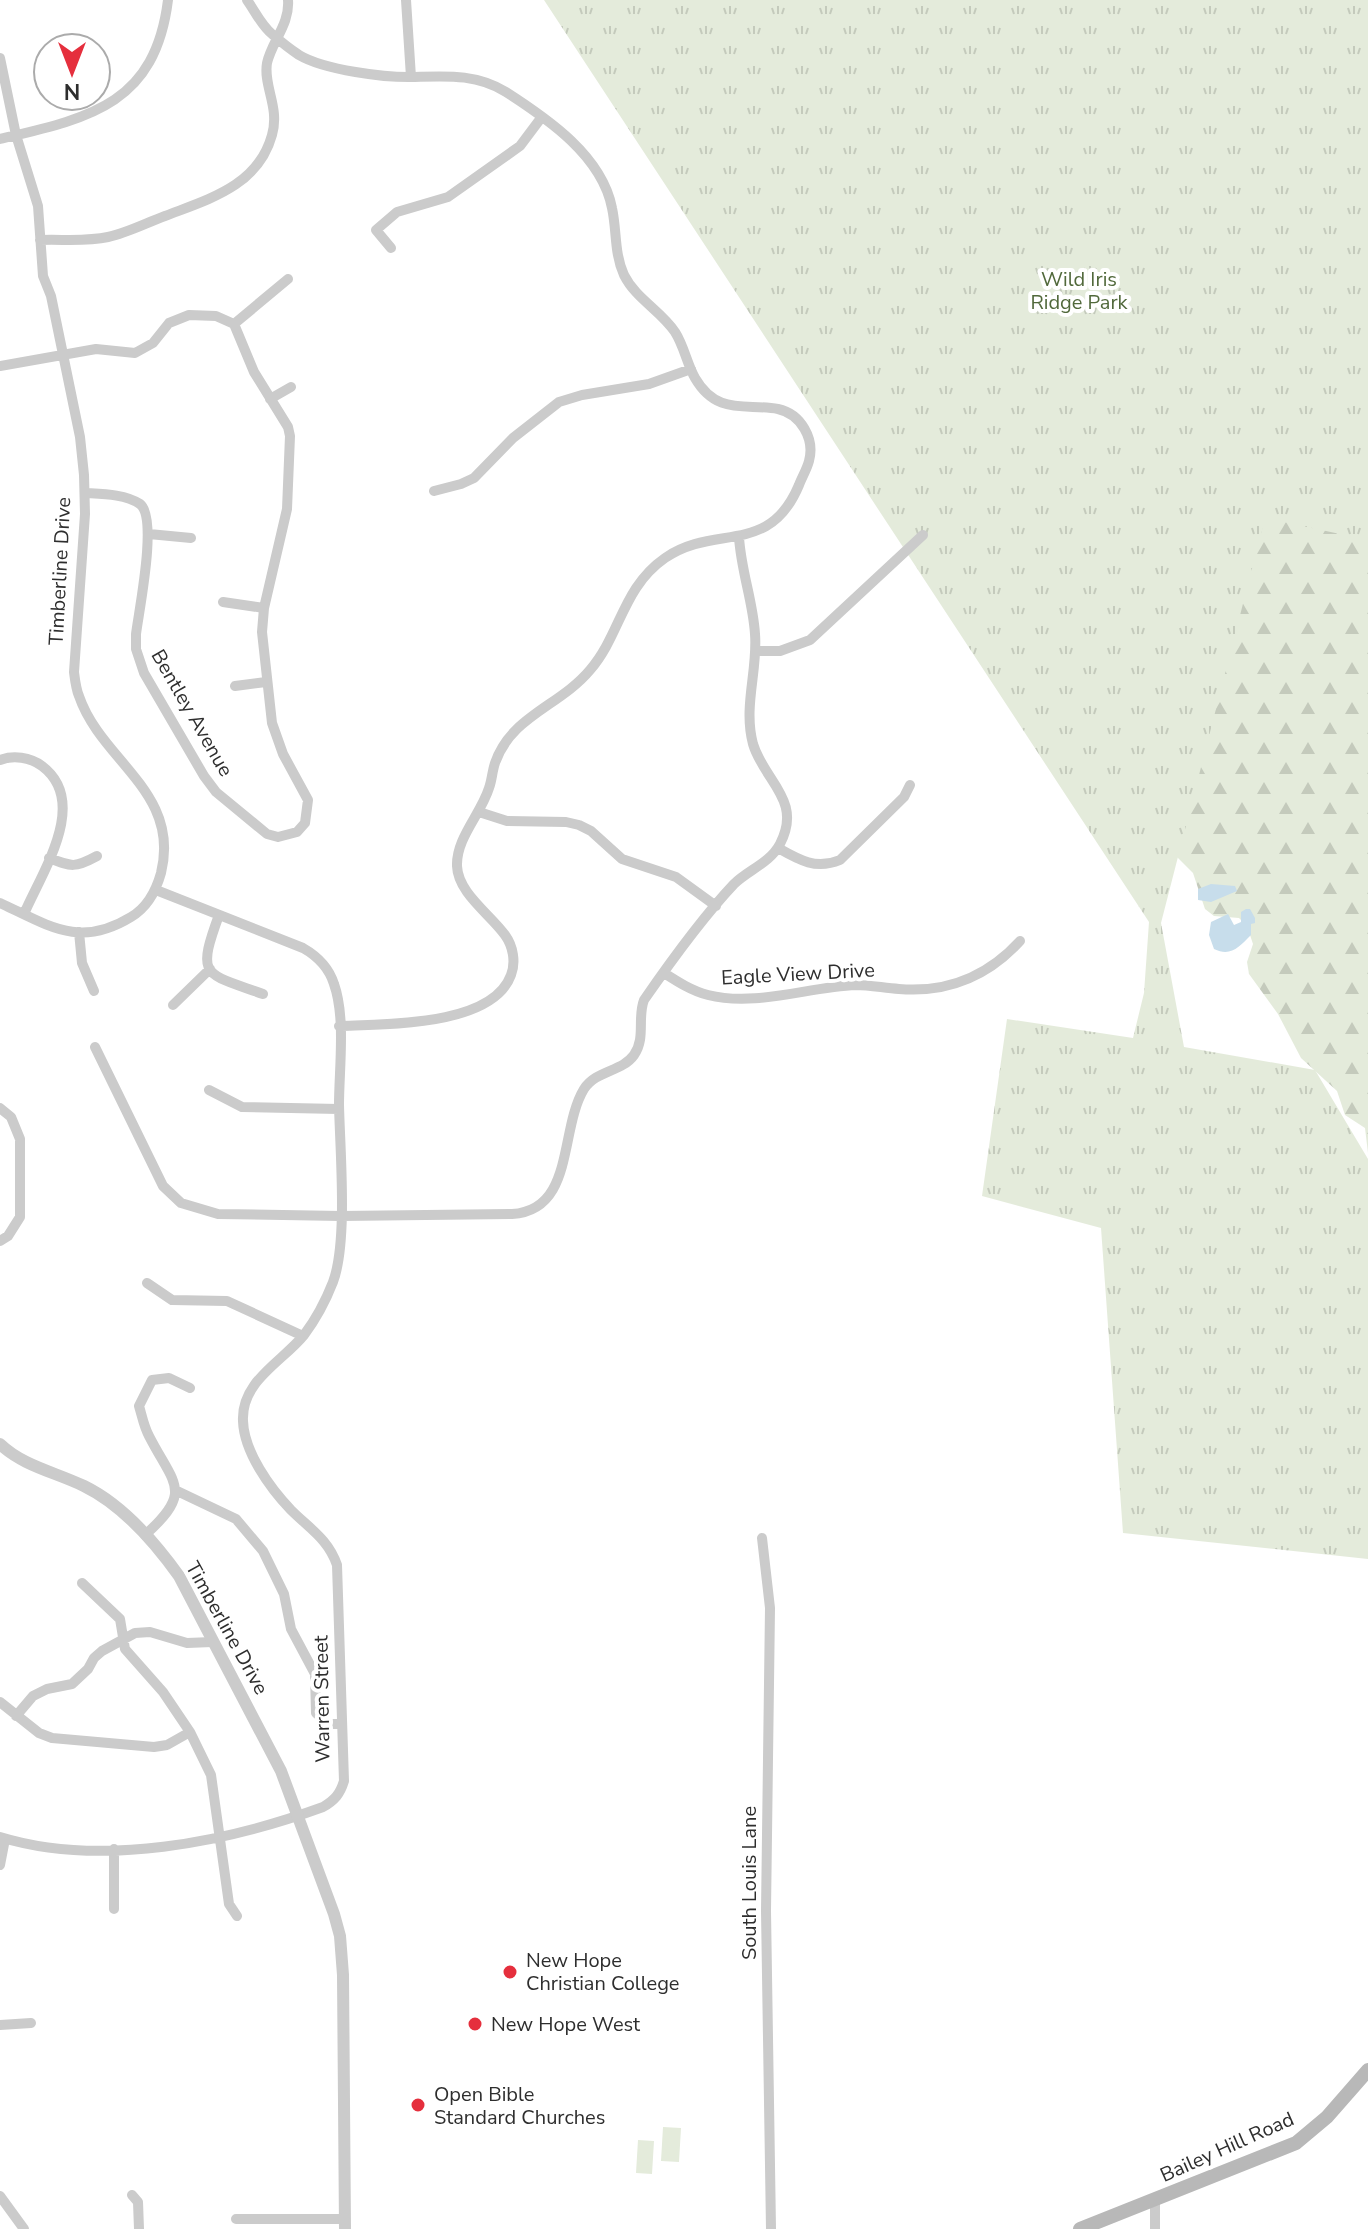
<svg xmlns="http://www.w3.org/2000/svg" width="1368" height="2229" font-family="'Nunito Sans',sans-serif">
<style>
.forest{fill:url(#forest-firs)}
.park{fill:url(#park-tufts)}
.garden{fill:#e4ebdb}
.water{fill:#c7ddeb}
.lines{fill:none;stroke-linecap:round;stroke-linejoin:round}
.minor{stroke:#cbcbcb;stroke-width:10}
.tertiary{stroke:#cbcbcb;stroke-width:12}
.secondary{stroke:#b8b8b8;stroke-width:14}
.poi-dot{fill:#e52f3d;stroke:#fff;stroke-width:3}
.labels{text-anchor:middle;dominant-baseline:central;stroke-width:8;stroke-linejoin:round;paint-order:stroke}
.park-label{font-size:20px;fill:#51693b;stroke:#fff}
.street-label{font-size:20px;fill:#2e2e2e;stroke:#fff}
.poi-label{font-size:20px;fill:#2e2e2e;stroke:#fff;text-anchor:start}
</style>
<defs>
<pattern id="forest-firs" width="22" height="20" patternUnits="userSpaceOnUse" patternTransform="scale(2)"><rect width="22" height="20" fill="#e4ebdb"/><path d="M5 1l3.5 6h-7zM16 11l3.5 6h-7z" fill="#c4cabc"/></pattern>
<pattern id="park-tufts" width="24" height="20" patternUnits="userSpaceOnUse" patternTransform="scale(2)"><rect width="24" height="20" fill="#e4ebdb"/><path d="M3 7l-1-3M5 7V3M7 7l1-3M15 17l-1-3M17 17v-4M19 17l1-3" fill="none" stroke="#c4cabc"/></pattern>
</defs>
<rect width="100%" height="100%" fill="#fff"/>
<!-- forest -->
<path class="forest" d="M1368 0V1153L1365 1128 1345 1115 1337 1091 1301 1058 1278 1014 1249 974 1247 962 1253 944 1247 926 1239 918 1214 916 1205 909 1193 873 1175 855Z"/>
<!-- park -->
<path class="park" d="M544 0H1368V540L1265 518 1161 923 1184 1047 1315 1070 1368 1159V1559L1123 1533 1101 1228 982 1196 1007 1019 1133 1038 1144 993 1149 922Z"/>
<!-- garden -->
<path class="garden" d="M663 2127 681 2128 679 2162 661 2161Z
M638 2140 654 2141 652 2174 636 2173Z"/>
<!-- water -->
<path class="water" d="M1211 884 1235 886 1237 891 1211 902 1198 900V889Z
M1246 909H1250L1255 918V923L1251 924V935C1239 947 1231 957 1214 949L1209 935 1211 922 1228 914 1234 925 1241 922V912Z"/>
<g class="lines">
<!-- minor -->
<path class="minor" d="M247 0C255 11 261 25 272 34 280 41 290 49 299 55 324 70 386 78 415 77 448 76 477 74 506 92 548 119 602 156 612 208 617 231 614 253 624 275 636 299 660 310 675 332 684 346 687 364 695 378 717 416 746 403 778 409 801 414 815 439 809 461 807 469 802 477 799 485 769 557 716 523 665 558 622 588 621 634 590 670 560 706 511 716 495 763 492 772 492 780 489 788 481 814 456 838 457 866 458 893 490 914 505 935 513 946 516 962 511 975 492 1027 383 1024 339 1026
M406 0 411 77
M0 58 16 135 38 206 43 276 51 296 80 437 84 475 85 514 74 672C75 680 76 689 79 696 101 761 181 792 161 873 156 891 148 907 131 917 79 949 48 925 0 903
M0 139C89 118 155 105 168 0
M40 240C62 239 86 242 108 237 127 233 146 223 165 216 209 199 258 186 272 135 280 107 263 86 267 63 272 41 290 24 288 0
M391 248 376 230 397 212 448 197 520 146 541 118
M234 324 288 279
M0 366 96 349 135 353 153 343 169 323 189 315 216 316 234 324 254 372 288 427 290 436 287 509 264 608 262 632 272 723 283 754 308 800 305 823 297 832 278 837 267 834 216 792 204 776 144 673 136 649V634C139 610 158 518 140 504 125 494 102 494 85 493
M270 399 291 387
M434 491 461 484 474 478 513 438 559 402 582 395 649 384 691 369
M149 534 191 538
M223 602 264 608
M755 651H780L810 640 923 535
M235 686 266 682
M0 760C13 755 30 757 42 766 90 802 42 872 24 914
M479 812 507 821 566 822 579 825 591 831 622 859 676 877 716 906
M778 848C799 860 816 870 840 860L904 797 910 785
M49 858C72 867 75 868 97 856
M219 915C196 978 204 973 263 994
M79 932 82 963 94 991
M664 973C678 982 692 991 708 995 756 1007 807 987 856 985 870 985 884 988 899 989 947 993 988 976 1020 941
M173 1005 210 969
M95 1047 163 1186 181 1203 218 1214 341 1216 512 1214C575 1210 559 1130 584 1089 596 1070 622 1072 634 1055 646 1038 637 1018 644 1000 671 961 701 919 734 884 748 870 770 863 780 844 803 800 764 781 753 744 743 707 758 670 755 634 753 601 741 571 739 537
M209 1090 242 1107 339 1109
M0 1108 11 1117 20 1139V1217L8 1236 0 1241
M147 1283 172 1300 227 1301 303 1336
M175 1490 236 1519 263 1551 284 1594 291 1629 315 1674 316 1713 330 1724H341
M145 1535C194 1491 174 1485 149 1436 144 1427 142 1416 139 1406L152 1380 169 1378 190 1388
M762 1538 770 1608 766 1911 771 2229
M82 1583 120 1619 125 1649 163 1692 190 1732 211 1775 229 1904 237 1916
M0 1702 39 1733 52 1738 154 1747 167 1745 190 1732
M16 1716 33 1696 47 1689 72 1684 88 1669 94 1658 102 1651 135 1633 150 1632 187 1643 212 1642
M0 1837C101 1868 227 1842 323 1807 335 1800 340 1794 344 1781L337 1565C328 1539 310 1529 291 1510 270 1488 244 1452 243 1421 241 1381 282 1362 304 1335 316 1319 326 1300 333 1282 348 1242 340 1151 339 1105 339 1069 346 1018 334 984 329 968 317 956 303 948L156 890
M114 1849V1909
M0 1865 5 1839
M0 2025 31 2023
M132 2195 138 2202 139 2229
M0 2196 24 2229
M1155 2200V2229
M236 2219H345"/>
<!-- tertiary -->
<path class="tertiary" d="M0 1444C23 1466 55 1472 84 1486 123 1505 154 1541 179 1576L281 1771 334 1914 340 1936 343 1975 345 2229"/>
<!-- secondary -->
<path class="secondary" d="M1080 2229 1296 2143 1327 2117 1368 2070"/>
</g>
<!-- markers -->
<g class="poi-dot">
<circle cx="510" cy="1972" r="8"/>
<circle cx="475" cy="2024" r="8"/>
<circle cx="418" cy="2105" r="8"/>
</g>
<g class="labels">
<!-- park labels -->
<g class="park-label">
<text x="1079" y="279">Wild Iris<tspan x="1079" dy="23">Ridge Park</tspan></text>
</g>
<!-- street labels -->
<g class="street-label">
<text transform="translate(60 571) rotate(-87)">Timberline Drive</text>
<text transform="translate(192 713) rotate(60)">Bentley Avenue</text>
<text transform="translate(798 974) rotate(-3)">Eagle View Drive</text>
<text transform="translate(227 1628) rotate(61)">Timberline Drive</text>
<text transform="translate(322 1699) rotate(-91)">Warren Street</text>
<text transform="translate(749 1883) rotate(-90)">South Louis Lane</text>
<text transform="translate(1227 2147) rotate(-24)">Bailey Hill Road</text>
</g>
<!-- poi labels -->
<g class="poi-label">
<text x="526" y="1960">New Hope<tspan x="526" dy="23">Christian College</tspan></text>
<text x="491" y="2024">New Hope West</text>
<text x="434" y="2094">Open Bible<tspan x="434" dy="23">Standard Churches</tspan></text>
</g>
</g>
<!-- north arrow -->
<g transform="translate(72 72) rotate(180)"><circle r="38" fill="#ffffff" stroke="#ababab" stroke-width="2"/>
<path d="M0-6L14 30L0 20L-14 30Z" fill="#e52f3d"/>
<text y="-12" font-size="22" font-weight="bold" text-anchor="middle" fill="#2e2e2e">N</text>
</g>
</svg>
